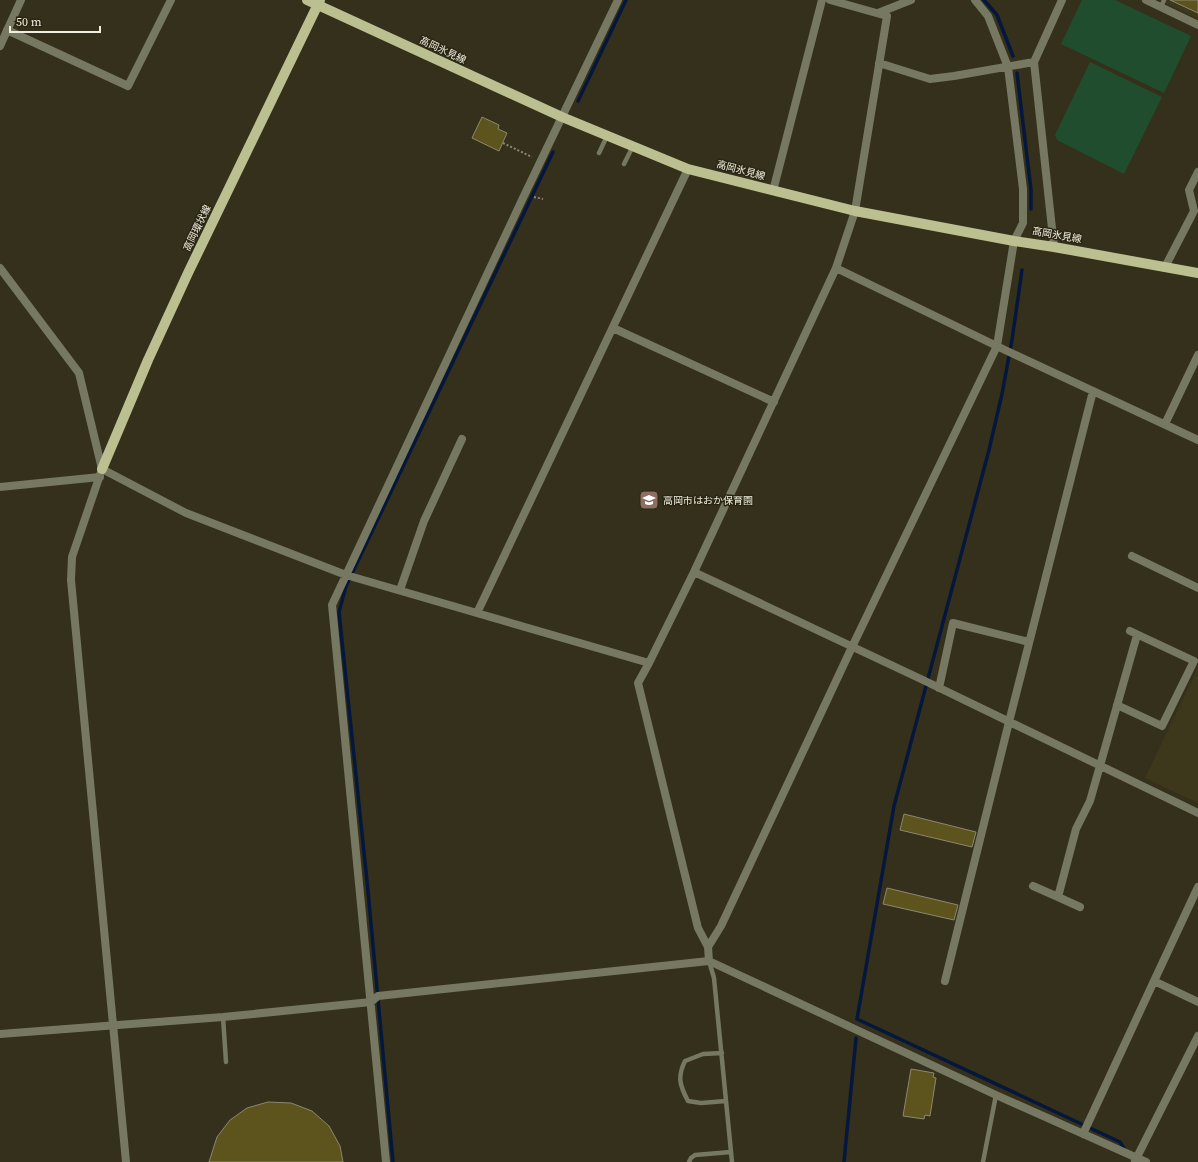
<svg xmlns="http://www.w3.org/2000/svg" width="1198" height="1162" font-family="'Source Serif 4','Noto Sans JP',serif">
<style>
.built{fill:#3d381c}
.green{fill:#214d2f}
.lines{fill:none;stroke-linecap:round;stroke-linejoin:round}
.stream{stroke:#05173c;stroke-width:3.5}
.building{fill:#5d531d;stroke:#8c8871}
.path{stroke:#8a8675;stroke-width:2;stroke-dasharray:2 2;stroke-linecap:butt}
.service{stroke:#767861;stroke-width:4.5}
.minor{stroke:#767861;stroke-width:8}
.tertiary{stroke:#767861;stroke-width:8}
.primary{stroke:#bcc091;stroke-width:10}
.labels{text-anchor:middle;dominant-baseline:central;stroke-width:3;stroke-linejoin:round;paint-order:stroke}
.street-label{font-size:10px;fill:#efede0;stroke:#2a2612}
.poi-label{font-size:10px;fill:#efede0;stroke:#2a2612;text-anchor:start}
</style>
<rect width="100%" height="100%" fill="#34301b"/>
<!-- built -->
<path class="built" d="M1159 0H1198V19Z
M1198 668V803L1145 778Z"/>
<!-- green -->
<path class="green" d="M1082 0H1115L1191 36 1164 93 1061 44Z
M1090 62 1162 97 1124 174 1057 140 1055 135Z"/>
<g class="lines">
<!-- stream -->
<path class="stream" d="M984 0 997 15 1013 56
M1017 73 1031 190V209
M578 101 626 0
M1022 270 1012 340 1002 394 989 450 894 806 857 1019 1120 1142 1125 1150
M393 1162 368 891 339 612 346 586 553 152
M844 1162 856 1038"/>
</g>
<!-- building -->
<path class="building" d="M1170 0H1198V13Z
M482 117 499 125 498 129 507 133 499 151 472 138Z
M904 814 976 832 972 847 900 830Z
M887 888 958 905 954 920 883 904Z
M911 1069 934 1073 933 1077 936 1078 930 1116 925 1115 924 1119 903 1116Z
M268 1102 291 1103 312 1111 329 1126 340 1146 343 1162H209L217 1137 230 1120 247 1108Z"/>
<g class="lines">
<!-- path -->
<path class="path" d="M503 143 532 157
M534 197 543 199"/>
<!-- service -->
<path class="service" d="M1161 7 1164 0
M599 153 607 136
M624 164 633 146
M709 961 714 978 732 1162
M223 1017 226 1062
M722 1053 703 1054 685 1061C677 1077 680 1086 688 1101L701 1103 726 1101
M689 1162 691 1158 695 1155 731 1152
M983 1162 996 1095"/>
<!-- minor -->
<path class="minor" d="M1146 0 1198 25
M878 13 911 0
M7 30 128 86 171 0
M0 46 21 0
M879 63 930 79 954 76 1034 62
M773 191 822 0
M1054 247 1034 62 1062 0
M1165 267 1194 211 1189 190 1198 172
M0 268 79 373 102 469 186 513 346 575 649 663
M836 268 1005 350 1198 440
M613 328 774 402
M1165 424 1198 355
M0 487 100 477
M1132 556 1198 588
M694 572 923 680 1198 813
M400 590 424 521 462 439
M477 613 688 169
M939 688 953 623 1029 642
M1117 705 1162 726 1194 661 1130 631
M1033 886 1058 897 1076 829 1090 801 1137 635
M1198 887 1154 981 1198 1002
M1058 897 1080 907
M708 947 721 926 852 647 997 346 1014 241 1023 223V189L1008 67 988 16 975 0
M709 961 708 947 698 928 638 683 649 663 694 572 836 268 855 211 887 16 830 0
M945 981 1009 722 1093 391
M0 1034 223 1017 371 1002 378 996 709 961 996 1095 1146 1162
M1083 1134 1154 981
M1135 1161 1198 1036
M386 1162 332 605 522 200 618 0"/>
<!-- tertiary -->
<path class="tertiary" d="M102 469 72 557 71 580 126 1162"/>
<!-- primary -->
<path class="primary" d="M307 0 562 117 688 169 855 211 1014 241 1054 247 1198 273
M102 469 148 360 188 273 320 0"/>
</g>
<!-- icons -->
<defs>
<symbol id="school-square" viewBox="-11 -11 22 22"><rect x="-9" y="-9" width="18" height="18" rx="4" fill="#8d6e63" stroke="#2a2612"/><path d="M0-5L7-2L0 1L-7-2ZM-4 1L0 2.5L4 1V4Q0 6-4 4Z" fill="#fff"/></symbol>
</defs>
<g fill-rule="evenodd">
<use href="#school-square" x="638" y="489" width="22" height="22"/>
</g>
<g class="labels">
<!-- street labels -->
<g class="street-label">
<text transform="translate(443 50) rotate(25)">高岡氷見線</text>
<text transform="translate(741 170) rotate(15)">高岡氷見線</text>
<text transform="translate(197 228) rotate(-64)">高岡環状線</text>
<text transform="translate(1057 235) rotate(10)">高岡氷見線</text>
</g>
<!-- poi labels -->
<g class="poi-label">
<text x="663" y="500">高岡市はおか保育園</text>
</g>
</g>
<!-- scale -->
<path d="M10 26v6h90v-6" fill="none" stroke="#efede0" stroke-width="2"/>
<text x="16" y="26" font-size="12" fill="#efede0" stroke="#2a2612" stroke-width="3" paint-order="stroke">50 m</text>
</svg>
